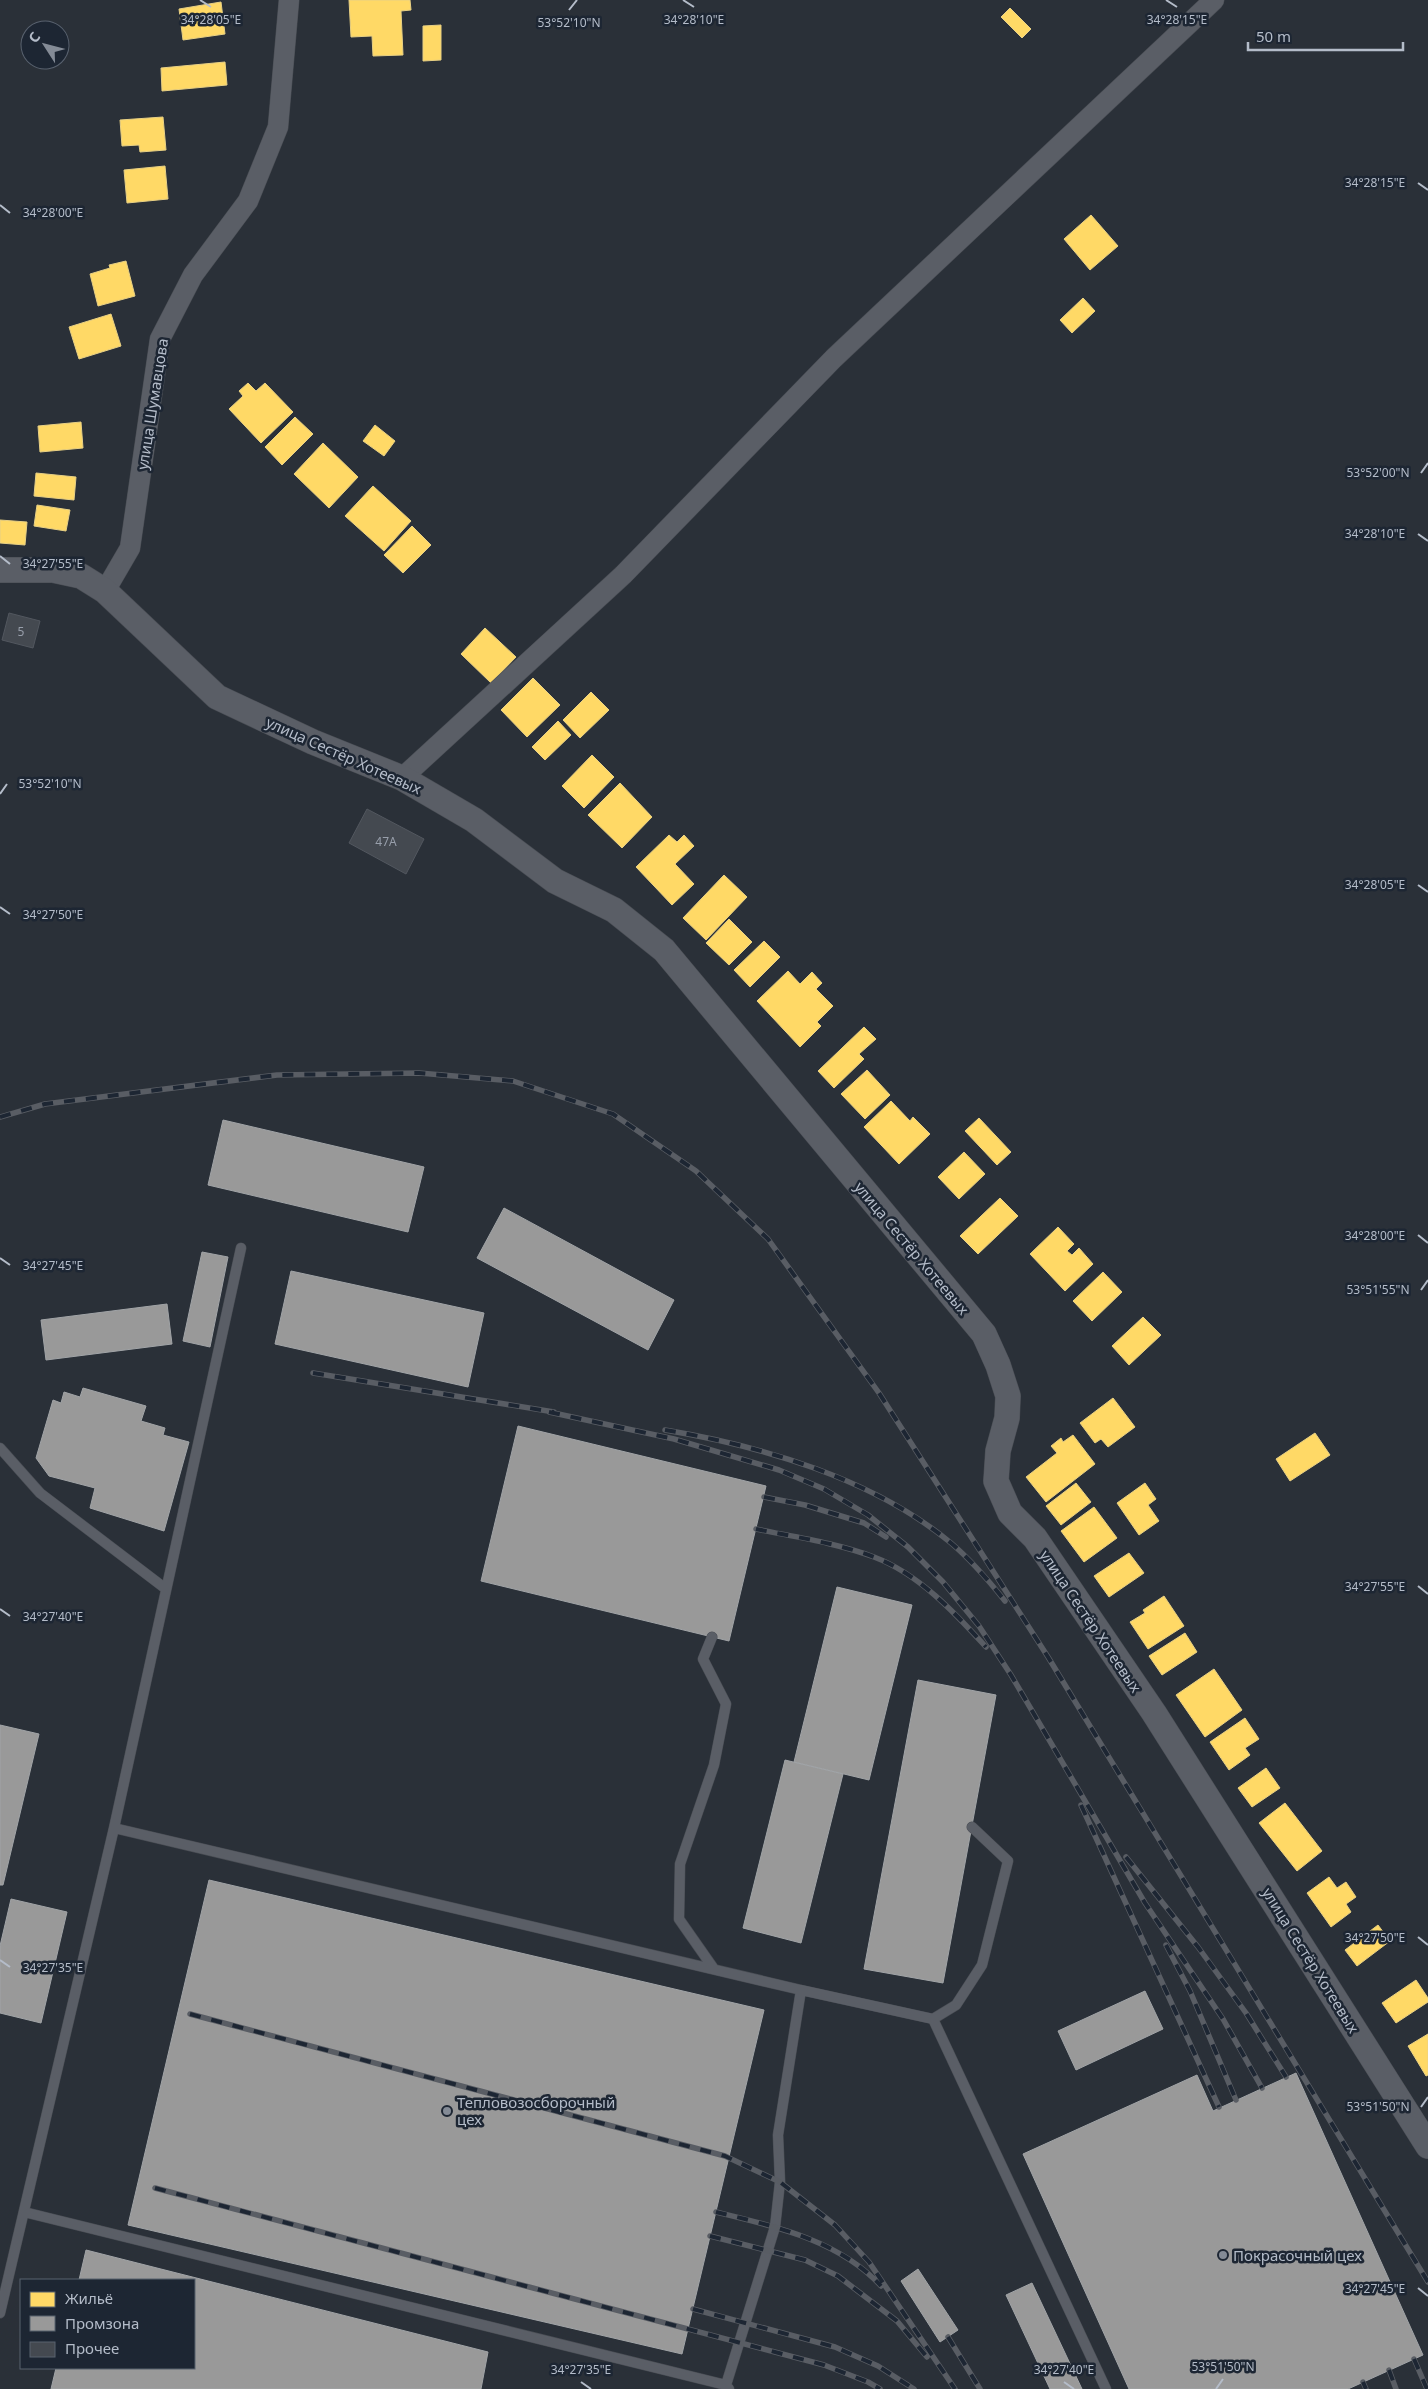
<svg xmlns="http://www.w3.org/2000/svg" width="1428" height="2389" font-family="'Noto Sans',sans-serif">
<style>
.homes{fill:#ffd966;stroke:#e8d084}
.industry{fill:#999;stroke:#a1a4a7}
.building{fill:#444950;stroke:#52575f}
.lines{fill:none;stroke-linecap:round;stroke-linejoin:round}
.service-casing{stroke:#484c53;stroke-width:11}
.minor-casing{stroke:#484c53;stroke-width:21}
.tertiary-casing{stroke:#484c53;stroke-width:26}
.service{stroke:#5a5e66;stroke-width:10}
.minor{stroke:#5a5e66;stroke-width:20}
.tertiary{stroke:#5a5e66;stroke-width:25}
.rail-casing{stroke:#595d64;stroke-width:5.5}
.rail{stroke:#1d2633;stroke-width:4;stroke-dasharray:11;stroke-linecap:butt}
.ticks{fill:none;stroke:#b4bcc9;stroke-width:2}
.poi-dot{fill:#848b96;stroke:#1d2633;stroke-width:2}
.labels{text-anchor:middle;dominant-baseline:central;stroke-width:5;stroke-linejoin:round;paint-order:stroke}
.number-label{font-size:12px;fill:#989fab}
.street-label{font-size:15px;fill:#b4bcc9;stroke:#1d2633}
.poi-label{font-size:15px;fill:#b4bcc9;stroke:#1d2633;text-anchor:start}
.ticks-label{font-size:12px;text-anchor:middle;fill:#b4bcc9;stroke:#1d2633;stroke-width:5;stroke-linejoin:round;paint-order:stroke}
</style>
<rect width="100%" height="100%" fill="#2a3038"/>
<!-- homes -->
<path class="homes" d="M349 0H410L411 10 401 11 403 55 373 56 372 36 351 37Z
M221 2 225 34 183 40 179 9Z
M1010 8 1031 29 1022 38 1001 17Z
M441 25V60L423 61V26Z
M225 62 227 85 162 91 161 68Z
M163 117 166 150 140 152 139 145 122 146 120 120Z
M165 166 168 199 127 203 124 170Z
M1091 215 1118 246 1090 270 1064 239Z
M126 261 135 296 98 306 90 274 110 268 109 265Z
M1083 298 1095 311 1072 333 1060 320Z
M111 314 121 346 79 359 69 327Z
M248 383 256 391 265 383 293 412 261 443 229 409 243 396 239 391Z
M295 417 313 434 282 465 265 447Z
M81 422 83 448 40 452 38 426Z
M375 425 395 441 384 456 363 441Z
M323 443 358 477 329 508 294 474Z
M36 473 76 477 74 500 34 496Z
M373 486 411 521 384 551 345 516Z
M37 505 70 510 66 531 34 526Z
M0 520 27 522 25 545 0 543Z
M412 526 431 545 403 573 384 555Z
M485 628 516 657 491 683 461 654Z
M533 678 560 705 527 737 501 710Z
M591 692 609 710 580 738 563 720Z
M558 721 571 735 545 760 532 747Z
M592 755 614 777 584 808 562 786Z
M620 783 652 817 622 848 588 815Z
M669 835 677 842 684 835 694 846 675 864 694 884 672 905 636 867Z
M724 875 747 897 706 940 683 918Z
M729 919 752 942 729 965 706 943Z
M764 941 780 957 750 987 734 970Z
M788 971 800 984 812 972 822 983 816 989 833 1006 817 1022 821 1026 800 1047 757 1001Z
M864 1027 876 1039 859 1054 864 1059 834 1088 818 1071Z
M867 1070 890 1095 865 1119 841 1094Z
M891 1101 910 1121 913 1117 930 1134 899 1164 864 1127Z
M979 1118 1011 1152 997 1165 965 1131Z
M964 1152 985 1174 959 1199 938 1177Z
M1000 1198 1018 1216 978 1254 960 1236Z
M1058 1227 1074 1244 1067 1251 1072 1255 1079 1248 1093 1264 1065 1291 1030 1254Z
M1103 1272 1122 1292 1092 1321 1073 1301Z
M1143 1317 1161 1335 1129 1365 1112 1346Z
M1113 1398 1135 1427 1108 1447 1101 1439 1095 1443 1080 1423Z
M1315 1433 1330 1455 1290 1481 1276 1459Z
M1073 1435 1095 1464 1046 1502 1026 1477 1057 1453 1051 1446 1061 1438 1063 1442Z
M1076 1483 1091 1502 1061 1525 1046 1506Z
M1145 1483 1156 1499 1148 1505 1159 1521 1139 1535 1117 1503Z
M1094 1507 1117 1538 1084 1562 1061 1531Z
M1129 1553 1144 1573 1109 1597 1094 1576Z
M1164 1596 1184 1626 1148 1649 1130 1622 1145 1613 1143 1610Z
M1185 1633 1197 1652 1162 1675 1149 1656Z
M1214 1669 1242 1710 1205 1737 1176 1695Z
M1245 1718 1259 1739 1245 1748 1250 1755 1229 1770 1210 1742Z
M1266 1768 1280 1788 1252 1807 1238 1788Z
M1285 1803 1322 1851 1297 1871 1259 1823Z
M1329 1877 1337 1888 1346 1882 1356 1897 1346 1904 1351 1912 1331 1927 1307 1893Z
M1378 1925 1390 1941 1357 1966 1345 1950Z
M1416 1980 1428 1998V2002L1396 2023 1382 2003Z
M1428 2034V2075L1426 2076 1408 2046Z"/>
<!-- industry -->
<path class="industry" d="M223 1120 424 1167 408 1232 208 1185Z
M504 1208 674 1300 648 1350 477 1258Z
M202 1252 228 1257 210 1347 183 1341Z
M291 1271 484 1313 468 1387 275 1344Z
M167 1304 172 1344 46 1360 41 1320Z
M83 1388 146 1406 141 1421 165 1428 163 1435 189 1442 164 1531 90 1508 95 1488 49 1476 36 1458 53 1400 61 1403 64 1392 80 1397Z
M518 1426 766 1486 729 1641 481 1581Z
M837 1587 912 1605 869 1780 794 1762Z
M918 1680 996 1695 943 1983 864 1969Z
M0 1725 39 1734 3 1885H0Z
M785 1760 843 1774 801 1943 743 1928Z
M209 1880 764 2010 682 2354 128 2225Z
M11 1899 67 1912 41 2023 0 2013V1946Z
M1145 1991 1163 2029 1076 2070 1058 2031Z
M1296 2073 1423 2355 1348 2389H1129L1023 2154 1197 2075 1213 2111Z
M86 2250 488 2352 481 2389H51L56 2368H194V2280H79Z
M918 2269 958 2330 940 2342 901 2281Z
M1032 2283 1082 2389H1050L1006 2295Z"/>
<!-- building -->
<path class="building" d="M9 613 40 621 33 648 2 640Z
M367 809 424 839 406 874 349 843Z"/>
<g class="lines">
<defs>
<path id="service" d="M0 1448 40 1493 166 1589
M712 1637 703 1659 726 1704 714 1765 680 1864 679 1919 714 1969
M114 1828 801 1990
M933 2019 956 2005 982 1965 1008 1861 972 1827
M24 2212 726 2385
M0 2313 114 1828 241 1248
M729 2389 726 2385 775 2227 780 2182 778 2135 801 1990 933 2019 1106 2389"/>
<path id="minor" d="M105 591 130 548 160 339 193 275 248 201 278 127 289 0
M402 778 623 575 834 358 1214 0"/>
<path id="tertiary" d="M0 570H53L81 576 105 591 217 697 313 742 402 778 474 820 555 881 614 910 664 950 984 1334 998 1365 1008 1396 1007 1418 998 1451 996 1481 1010 1513 1035 1538 1154 1713 1428 2146"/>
</defs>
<!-- service casing -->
<use href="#service" class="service-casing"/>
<!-- minor casing -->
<use href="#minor" class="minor-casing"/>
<!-- tertiary casing -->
<use href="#tertiary" class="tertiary-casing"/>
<!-- service -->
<use href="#service" class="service"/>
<!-- minor -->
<use href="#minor" class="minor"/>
<!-- tertiary -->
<use href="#tertiary" class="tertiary"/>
<defs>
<path id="rail" d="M0 1117 45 1104 277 1075 419 1073 513 1081 613 1114 696 1171 768 1239 879 1393 1048 1657 1428 2282
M313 1373 554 1412
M549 1412 674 1439 779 1470 824 1489 868 1515 908 1547 943 1582 979 1626 1011 1675 1145 1903 1223 2019 1262 2088
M665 1430C762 1446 874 1479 951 1543 971 1560 989 1581 1005 1601
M764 1497 805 1505 864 1523 886 1537
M756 1529C795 1537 837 1543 874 1557 919 1574 955 1613 986 1647
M1081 1805 1219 2107
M1126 1857 1198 1947 1246 2013 1286 2077
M1166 1945 1190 1991 1236 2100
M190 2014 725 2156 780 2182 835 2225 869 2262 955 2389
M155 2188 824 2365 868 2382 880 2389
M716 2212C774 2226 839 2240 881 2286
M710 2236 805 2260 838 2276 897 2321 927 2357
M693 2309 835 2347 878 2366 914 2389
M948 2337 980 2389
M1414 2359 1427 2389
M1389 2370 1396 2389
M1363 2382 1366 2389"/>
</defs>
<!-- rail casing -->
<use href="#rail" class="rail-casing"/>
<!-- rail -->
<use href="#rail" class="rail"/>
</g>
<!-- ticks -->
<path class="ticks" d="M200 0 211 7M683 0 694 7M1166 0 1177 7M569 10 577 0M1418 183 1428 190M0 205 10 213M1421 473 1428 463M1418 534 1428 541M0 556 10 564M0 794 7 784M1418 885 1428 892M0 907 10 914M1418 1235 1428 1243M0 1258 10 1265M1421 1290 1428 1280M1418 1586 1428 1594M0 1609 10 1616M1418 1937 1428 1945M0 1960 10 1967M1421 2107 1428 2097M1418 2288 1428 2296M581 2382 591 2389M1064 2382 1074 2389M1216 2389 1223 2379"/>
<!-- markers -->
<g class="poi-dot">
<circle cx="447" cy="2111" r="5"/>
<circle cx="1223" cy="2255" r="5"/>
</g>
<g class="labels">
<!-- number labels -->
<g class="number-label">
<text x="21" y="631">5</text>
<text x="386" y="841">47А</text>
</g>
<!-- street labels -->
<g class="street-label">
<text transform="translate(152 404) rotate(-81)">улица Шумавцова</text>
<text transform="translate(344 755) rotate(24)">улица Сестёр Хотеевых</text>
<text transform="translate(912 1248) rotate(50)">улица Сестёр Хотеевых</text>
<text transform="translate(1091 1621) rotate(56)">улица Сестёр Хотеевых</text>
<text transform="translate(1311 1960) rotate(58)">улица Сестёр Хотеевых</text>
</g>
<!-- poi labels -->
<g class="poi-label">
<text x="457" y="2102">Тепловозосборочный<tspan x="457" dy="17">цех</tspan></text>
<text x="1233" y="2255">Покрасочный цех</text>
</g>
</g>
<g class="ticks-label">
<text x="1177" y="24">34°28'15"E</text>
<text x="211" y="24">34°28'05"E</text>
<text x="694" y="24">34°28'10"E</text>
<text x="569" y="27">53°52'10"N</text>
<text x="1375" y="187">34°28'15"E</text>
<text x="53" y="217">34°28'00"E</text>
<text x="1378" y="477">53°52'00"N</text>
<text x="1375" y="538">34°28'10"E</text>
<text x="53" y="568">34°27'55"E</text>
<text x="50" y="788">53°52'10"N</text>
<text x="1375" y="889">34°28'05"E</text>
<text x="53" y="919">34°27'50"E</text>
<text x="1375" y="1240">34°28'00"E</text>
<text x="53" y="1270">34°27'45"E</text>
<text x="1378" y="1294">53°51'55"N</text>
<text x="1375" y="1591">34°27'55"E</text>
<text x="53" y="1621">34°27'40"E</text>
<text x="1375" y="1942">34°27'50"E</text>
<text x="53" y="1972">34°27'35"E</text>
<text x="1378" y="2111">53°51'50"N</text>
<text x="1375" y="2293">34°27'45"E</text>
<text x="1223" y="2371">53°51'50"N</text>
<text x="581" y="2374">34°27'35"E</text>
<text x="1064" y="2374">34°27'40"E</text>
</g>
<!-- legend -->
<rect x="20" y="2279" width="175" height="90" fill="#1d2633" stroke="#59626f"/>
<rect x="30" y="2292" width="25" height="15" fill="#ffd966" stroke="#59626f"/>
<text x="65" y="2304" font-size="15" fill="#b4bcc9">Жильё</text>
<rect x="30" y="2316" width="25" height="15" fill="#999999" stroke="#59626f"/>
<text x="65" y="2329" font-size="15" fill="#b4bcc9">Промзона</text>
<rect x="30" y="2342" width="25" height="15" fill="#444950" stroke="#59626f"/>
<text x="65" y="2354" font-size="15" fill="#b4bcc9">Прочее</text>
<!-- north arrow -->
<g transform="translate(45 45) rotate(306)"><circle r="24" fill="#1d2633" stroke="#59626f"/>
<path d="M0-4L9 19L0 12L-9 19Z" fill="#848b96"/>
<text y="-8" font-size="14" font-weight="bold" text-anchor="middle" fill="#b4bcc9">С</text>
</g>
<!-- scale -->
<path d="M1248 42v8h155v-8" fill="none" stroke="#b4bcc9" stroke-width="2.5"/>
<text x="1256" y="42" font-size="15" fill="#b4bcc9" stroke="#1d2633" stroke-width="4" paint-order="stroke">50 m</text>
</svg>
